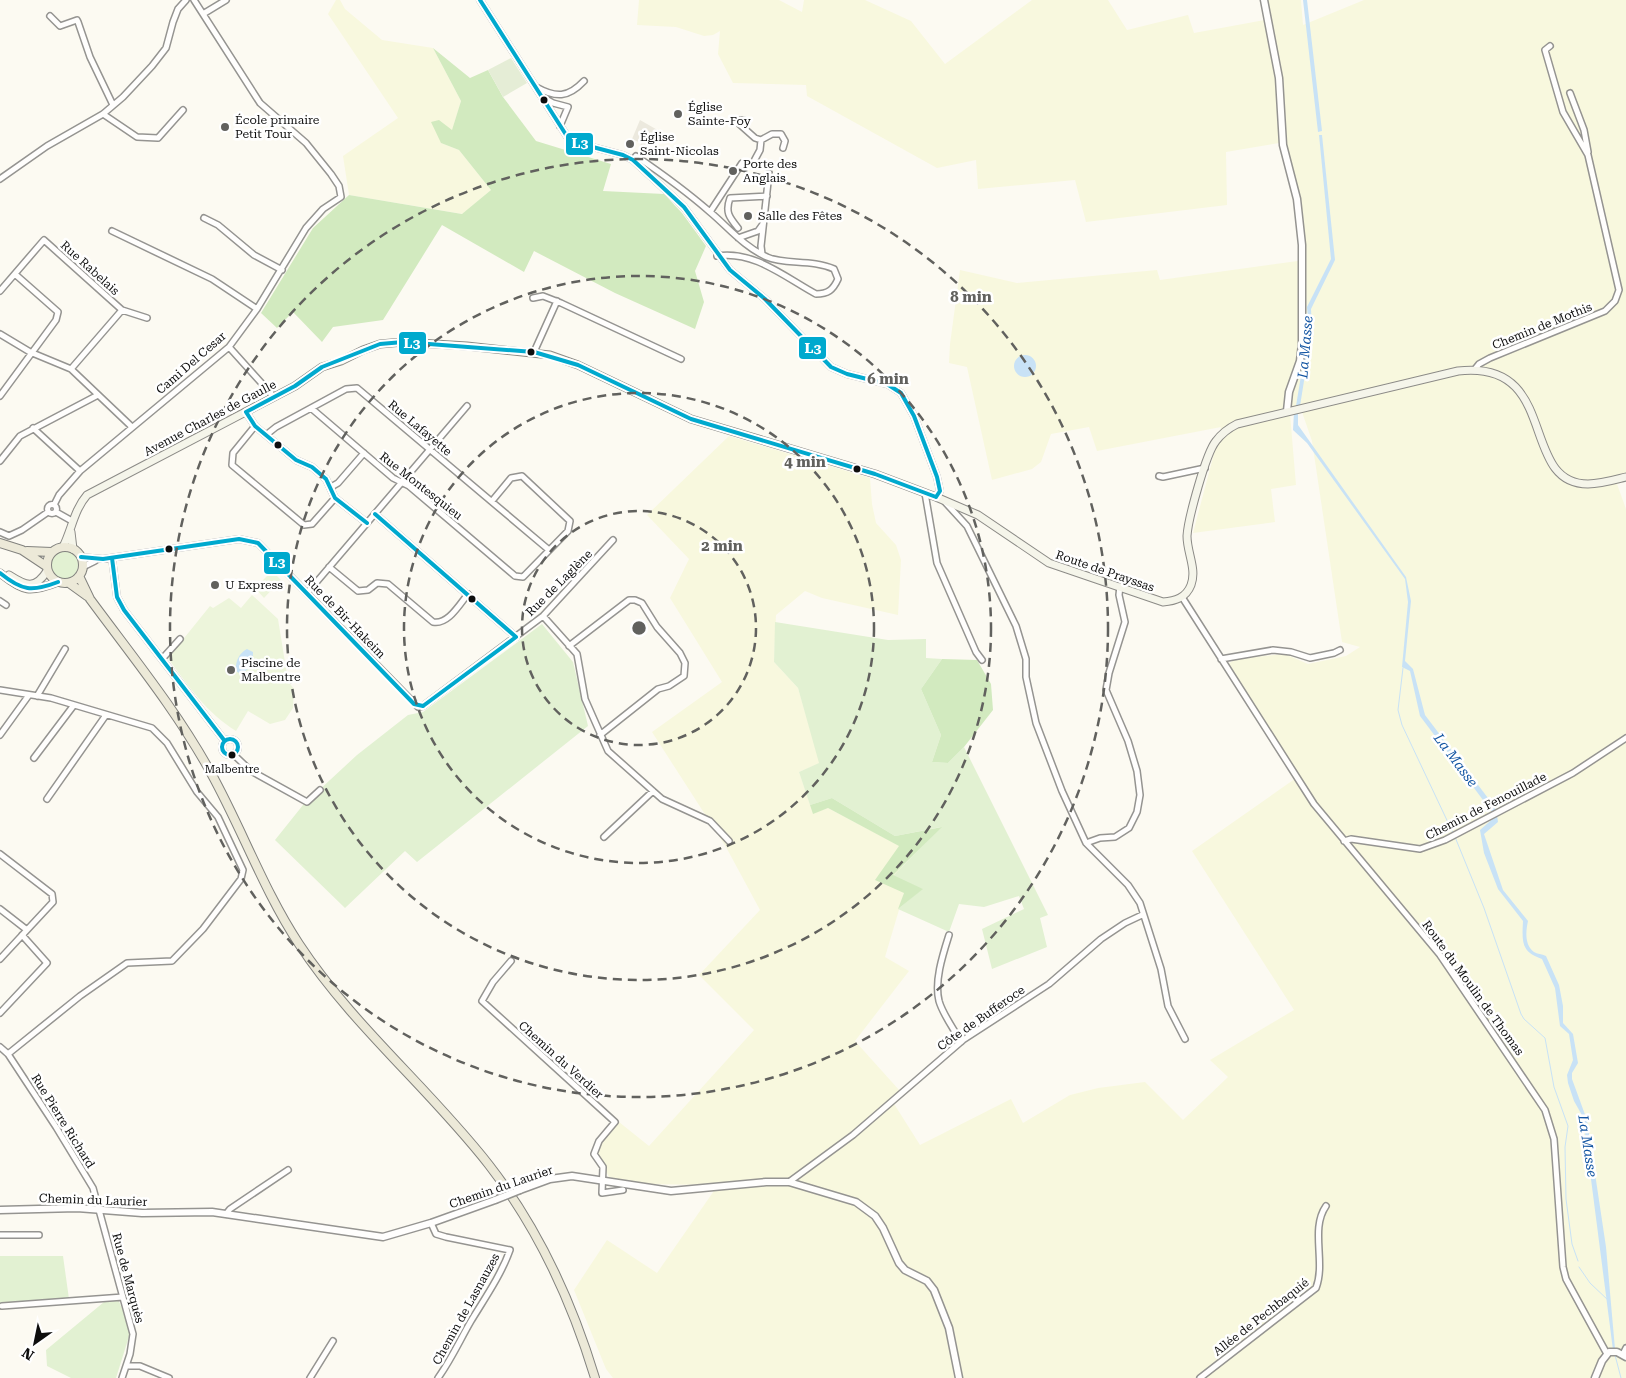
<svg xmlns="http://www.w3.org/2000/svg" width="1626" height="1378" font-family="'Roboto Serif',serif">
<style>
.farmland{fill:#f8f8de}
.green{fill:#e2f1d2}
.forest{fill:#d2eabf}
.cemetery{fill:#e5edd6}
.pitch{fill:#edf5db}
.plaza{fill:#ece9de}
.water{fill:#c8e2f6}
.lines{fill:none;stroke-linecap:round;stroke-linejoin:round}
.stream{stroke:#c8e2f6;stroke-width:1}
.minor-casing{stroke:#959491;stroke-width:8}
.tertiary-casing{stroke:#959491;stroke-width:9}
.secondary-casing{stroke:#8c8b87;stroke-width:9}
.primary-casing{stroke:#82827e;stroke-width:10}
.minor{stroke:#fffefd;stroke-width:5}
.tertiary{stroke:#fffefd;stroke-width:6}
.secondary{stroke:#f5f5ea;stroke-width:7}
.primary{stroke:#ece9d8;stroke-width:8}
.tertiary-bridge-casing{stroke:#959491;stroke-width:9;stroke-linecap:butt}
.tertiary-bridge{stroke:#fffefd;stroke-width:6}
.bus-1-casing{stroke:#fff;stroke-width:8}
.bus-1{stroke:#00a9ce;stroke-width:4}
.ring{fill:none;stroke:#61615e;stroke-width:2.5;stroke-dasharray:9 6}
.bus-dot{fill:#0e0e0e;stroke:#fff;stroke-width:2}
.poi-dot{fill:#61615e;stroke:#fff;stroke-width:2}
.labels{text-anchor:middle;dominant-baseline:central;stroke-width:5;stroke-linejoin:round;paint-order:stroke}
.bus-label{font-size:11px;fill:#0e0e0e;stroke:#fff}
.poi-label{font-size:12px;fill:#0e0e0e;stroke:#fff;text-anchor:start}
.street-label{font-size:12px;fill:#0e0e0e;stroke:#fff}
.water-label{font-size:14px;font-style:italic;fill:#1456a3;stroke:#fff}
.centre{fill:#61615e;stroke:#fff;stroke-width:2.5}
.ring-label{font-size:15px;text-anchor:middle;font-weight:bold;fill:#61615e;stroke:#fff;stroke-width:5;stroke-linejoin:round;paint-order:stroke}
.line-badge{stroke:#fff;stroke-width:2}
.badge-label{font-size:14px;text-anchor:middle;font-weight:bold;fill:#fff}
</style>
<rect width="100%" height="100%" fill="#fcfaf2"/>
<!-- farmland -->
<path class="farmland" d="M336 0H340L345 9 382 40 433 48 461 101 452 131 441 143 459 150 491 190 463 214 349 195 343 156 398 118 328 14Z
M639 0H779L802 12 804 0H865L911 21 945 64 1032 0H1108L1127 30 1188 15 1194 33 1270 19 1267 0H1301L1303 25 1364 0H1626V481L1617 484 1626 509V1378H613L606 1369 574 1290 607 1240 657 1273 718 1185 642 1184 609 1177 597 1154 600 1142 619 1122 649 1146 754 1030 699 975 760 910 726 847 652 732 722 682 670 598 689 559 647 515 729 436 870 478 872 504 876 523 896 545 901 560 898 615 822 598 805 591 776 615 774 662 798 688 820 763 799 772 813 813 828 808 900 846 904 893 885 957 909 971 855 1041 900 1091 891 1099 920 1145 1011 1099 1023 1123 1070 1095 1098 1088 1145 1082 1183 1120 1228 1077 1210 1060 1294 1010 1192 851 1299 776 1227 665 1235 659 1285 654 1308 664 1346 656 1360 647 1342 642 1312 441 1302 412 1290 414 1296 485 1271 489 1275 522 1193 533 1221 427 1097 451 1089 427 1051 434 1041 462 1032 469 992 480 967 367 949 363 950 344 960 270 1017 283 1157 270 1160 280 1305 260 1298 198 1285 142 1226 152 1227 205 1086 222 1075 180 978 189 976 160 937 168 807 96 806 85 733 83 718 54 720 31 713 35 704 36 676 27 637 25Z"/>
<!-- green -->
<path class="green" d="M50 565a14 14 0 1 1 28 0a14 14 0 1 1-28 0Z
M775 622 888 640 926 639V658L942 659 921 689 941 735 932 762 948 763 964 747 1048 915 1040 918 1047 947 992 969 982 929 1024 909 1019 896 984 907 959 904 949 932 898 909 922 889 893 876 941 827 895 836 832 798 810 805 799 772 819 763 798 688 774 662Z
M542 624 573 662 588 726 417 862 405 851 345 908 275 840 303 805 357 755 408 715 423 712Z
M0 1256H63L69 1299 0 1304Z
M118 1299 131 1330 116 1378H71L47 1366 46 1350 104 1302Z"/>
<!-- forest -->
<path class="forest" d="M433 48 470 78 488 70 503 97 536 141 611 164 603 191 664 194 682 213 706 246 695 271 704 302 695 329 615 293 534 251 524 272 442 225 383 320 333 327 322 342 293 312 277 328 261 313 313 228 349 195 462 214 491 190 459 150 441 143 431 122 439 120 452 130 461 101Z
M942 659 977 660 991 684 993 710 964 747 948 763 932 762 941 735 921 689Z
M832 798 895 836 942 827 893 875 923 889 898 909 904 893 875 880 899 846 828 808 813 814 810 805Z"/>
<!-- cemetery -->
<path class="cemetery" d="M511 58 527 83 503 97 488 70Z"/>
<!-- pitch -->
<path class="pitch" d="M272 571 281 580 264 598 255 588Z
M252 595 278 619 288 681 294 689 293 708 285 720 270 724 248 711 236 731C207 713 188 686 168 658L210 606 213 608 229 598 241 608Z"/>
<!-- plaza -->
<path class="plaza" d="M640 120 661 132 653 145 649 146 646 144 643 148 640 147 641 143 632 139Z"/>
<!-- water -->
<path class="water" d="M1303 0H1307L1322 131 1318 132Z
M1319 135H1322L1335 260 1311 309 1312 331 1300 406H1296L1309 327 1307 307 1331 259Z
M1014 366a11 11 0 1 1 22 0a11 11 0 1 1-22 0Z
M1298 411V425L1406 577 1411 601 1405 661 1413 669 1425 715 1491 802 1496 810 1492 812 1420 716 1410 671 1402 667 1408 602 1405 579 1307 443 1293 430 1294 412Z
M247 649 253 652C253 662 250 672 239 673L236 671C235 662 239 653 247 649Z
M1497 815 1498 822 1484 834 1503 890 1528 921C1526 930 1524 945 1534 952 1537 954 1542 954 1546 956L1559 985 1563 1006V1023L1573 1034 1578 1063 1572 1073V1079L1587 1120 1606 1247 1615 1349 1613 1350 1583 1117 1574 1101 1568 1083 1567 1075 1573 1060 1569 1034 1560 1026 1555 988 1542 959C1521 952 1522 942 1523 921L1498 889 1484 853 1480 830Z"/>
<g class="lines">
<!-- stream -->
<path class="stream" d="M1403 668 1398 710 1402 725 1453 833
M1455 837 1484 908 1521 1014 1524 1019 1545 1038 1554 1087 1568 1126 1565 1147 1566 1199 1572 1244 1578 1261
M1579 1267 1590 1283 1609 1301
M1615 1355 1621 1378"/>
<defs>
<path id="minor" d="M480 0 570 141 623 155 633 160 684 207 730 270 765 299 831 367 847 374 887 384 901 393 914 416 937 477 940 491 936 497
M203 14 226 0
M50 16 60 26 77 20 78 22 90 57 113 105
M536 87C556 98 568 98 584 81
M1570 93 1584 130 1588 152
M542 97 553 103 568 107 560 126
M103 114 137 137 158 138 183 110
M746 121 740 120 737 122 755 138 761 140
M761 140 772 134H781L785 141 783 148
M633 160 636 156C661 173 687 192 710 212 728 227 744 247 767 257 784 265 812 259 834 269L838 279C833 290 828 294 816 294 786 278 754 250 717 256
M0 179 47 146 103 114 123 97 152 66 166 48 173 22 178 9 186 0
M710 212 742 163H753L760 150 761 140
M204 218 218 225 254 255 282 270
M738 228C729 217 725 212 730 198L767 196
M112 231 212 279 257 309
M738 238 758 231 763 224
M762 254 761 246 769 173
M0 291 44 240 122 310 71 369
M533 298 543 296 561 303 681 359
M122 310 147 318
M0 334 30 352 71 369 132 427
M229 347 274 397
M534 352 557 301
M1475 369 1479 364 1490 358 1605 311 1615 301 1619 290 1588 155 1563 112 1545 50 1550 46
M0 396 56 320 58 312 16 275
M311 408 393 478 409 486 515 576 523 577 568 531 570 521 522 476 511 478 492 501
M246 412 255 426 296 460 312 467 326 479 335 498 367 523
M255 426 233 453 232 465 304 525 312 524 335 498
M33 428 80 471
M266 435 276 427 346 389 357 388 549 550
M0 461 20 436 98 395
M1159 476 1163 477 1205 468
M331 487 338 483 364 453
M925 493 937 563 976 652 982 660
M945 502 967 526 1016 626 1026 659V677L1036 723 1062 791 1086 843 1128 885 1140 903 1161 969 1168 1006 1185 1039
M47.5 509a4.5 4.5 0 1 1 9 0a4.5 4.5 0 1 1-9 0Z
M54 505 59 495 80 471 229 347 257 309 306 228 323 209 341 197 339 186 331 174 306 143 260 103 194 0
M56 512 72 521
M375 514 516 637
M0 532 9 536 22 530 48 512
M81 557 103 559 239 539 258 543 418 707 423 706 543 616 613 540
M112 558 117 597 124 610 224 740
M83 567 95 561
M329 567 358 591 368 590 377 583 388 584 433 622C448 625 459 605 468 594
M308 592 467 406
M1182 597 1314 804 1440 955 1545 1110 1554 1139 1563 1267 1566 1279 1607 1354
M0 601 6 605
M543 616 577 654 585 699 608 751 662 799 710 821 729 841
M569 646 629 600H635L642 603 657 627 680 653 685 663 684 676 669 686 658 689 600 735
M162 659 180 639
M1221 659 1273 650 1291 652 1310 658 1334 653 1340 650
M0 690 51 698 152 728 167 743 197 792 218 817 243 870 241 879 203 929 172 961 127 963 80 996 8 1054
M37 696 65 649
M0 735 29 695
M222 747a8 8 0 1 1 16 0a8 8 0 1 1-16 0Z
M233 754 251 771 307 802 320 790
M34 758 74 705
M47 799 106 715
M604 837 653 791
M1344 841 1351 839 1420 849 1445 840 1573 773 1626 738
M1086 843 1100 838 1115 837 1129 828 1137 812 1140 795 1137 771 1128 741 1106 690 1109 673 1125 622 1119 595 1120 586
M0 854 52 894 53 902 0 959
M0 909 27 930
M949 935C943 954 934 981 939 1001 943 1015 954 1029 961 1042
M511 961 493 982 482 1001 615 1122 599 1141 594 1154 603 1167 602 1193 623 1190
M0 1013 47 963 22 935
M0 1047 8 1054 56 1127 93 1188 133 1334 130 1354 122 1378
M789 1182 853 1135 963 1040 1049 984 1101 939 1125 923 1142 915
M226 1214 230 1209 288 1170
M431 1223 436 1234 446 1237 510 1250C501 1275 485 1298 471 1321 460 1340 451 1360 438 1378
M0 1235H39
M2 1306 123 1297
M1623 1354 1626 1348
M127 1366H140L169 1378
M310 1378 333 1341
M1200 1378 1316 1288C1326 1262 1310 1229 1326 1206"/>
<path id="tertiary" d="M1264 0 1279 78 1283 145 1297 199 1302 245V344L1300 361 1289 392 1287 411
M520 1190 550 1179 572 1176 671 1191 766 1182H789L856 1202 875 1216 883 1228 899 1263 905 1270 927 1281 934 1290 949 1328 959 1378
M0 1210 77 1208 142 1213 212 1212 383 1237 431 1223 495 1200
M1595 1378 1602 1361 1609 1352H1617L1626 1357"/>
<path id="secondary" d="M71 532 73 549
M63 547C72 529 74 510 87 495L295 386 322 367 341 361 363 350 380 344 403 342 467 346 550 355 578 365 691 419 875 474 936 497 978 515 1049 563 1163 602C1175 601 1186 598 1191 585 1197 569 1187 553 1187 536 1188 519 1206 453 1216 441 1222 433 1229 428 1237 424L1458 371C1561 359 1518 484 1588 484 1601 484 1614 480 1626 477
M0 573C23 592 30 593 58 582
M9 575C26 586 35 590 47 571"/>
<path id="primary" d="M0 543 22 550 46 566
M47 565a18 18 0 1 1 36 0a18 18 0 1 1-36 0Z
M27 551 52 552
M79 576 90 599C132 656 177 711 211 773 242 829 264 891 299 944 353 1026 429 1088 489 1165 538 1228 572 1302 595 1378
M69 583 87 596"/>
</defs>
<!-- minor casing -->
<use href="#minor" class="minor-casing"/>
<!-- tertiary casing -->
<use href="#tertiary" class="tertiary-casing"/>
<!-- secondary casing -->
<use href="#secondary" class="secondary-casing"/>
<!-- primary casing -->
<use href="#primary" class="primary-casing"/>
<!-- minor -->
<use href="#minor" class="minor"/>
<!-- tertiary -->
<use href="#tertiary" class="tertiary"/>
<!-- secondary -->
<use href="#secondary" class="secondary"/>
<!-- primary -->
<use href="#primary" class="primary"/>
<defs>
<path id="tertiary-bridge" d="M495 1200 520 1190"/>
</defs>
<!-- tertiary-bridge casing -->
<use href="#tertiary-bridge" class="tertiary-bridge-casing"/>
<!-- tertiary-bridge -->
<use href="#tertiary-bridge" class="tertiary-bridge"/>
<defs>
<path id="bus-1" d="M480 0 570 141 623 155 633 160 684 207 730 270 765 299 831 367 847 374 887 384 901 393 914 416 937 477 940 491 936 497
M246 412 295 386 322 367 380 344 403 342 534 352 578 365 691 419 875 474 936 497
M246 412 255 426 296 460 312 467 326 479 335 498 367 523
M375 514 516 637
M81 557 103 559 239 539 258 543 414 704 423 706
M112 558 117 597 124 610 224 740
M0 573C22 591 32 592 58 582
M423 706 516 637
M222 747a8 8 0 1 1 16 0a8 8 0 1 1-16 0Z"/>
</defs>
<!-- bus-1 casing -->
<use href="#bus-1" class="bus-1-casing"/>
<!-- bus-1 -->
<use href="#bus-1" class="bus-1"/>
</g>
<!-- distance rings -->
<g class="ring">
<circle cx="639" cy="628" r="117"/>
<circle cx="639" cy="628" r="235"/>
<circle cx="639" cy="628" r="352"/>
<circle cx="639" cy="628" r="469"/>
</g>
<!-- markers -->
<g class="bus-dot">
<circle cx="544" cy="100" r="4.5"/>
<circle cx="531" cy="352" r="4.5"/>
<circle cx="278" cy="445" r="4.5"/>
<circle cx="857" cy="469" r="4.5"/>
<circle cx="169" cy="549" r="4.5"/>
<circle cx="472" cy="599" r="4.5"/>
<circle cx="232" cy="755" r="4.5"/>
</g>
<g class="poi-dot">
<circle cx="678" cy="114" r="5"/>
<circle cx="225" cy="127" r="5"/>
<circle cx="630" cy="144" r="5"/>
<circle cx="733" cy="171" r="5"/>
<circle cx="748" cy="216" r="5"/>
<circle cx="215" cy="585" r="5"/>
<circle cx="231" cy="670" r="5"/>
</g>
<g class="labels">
<!-- bus labels -->
<g class="bus-label">
<text x="232" y="769">Malbentre</text>
</g>
<!-- poi labels -->
<g class="poi-label">
<text x="688" y="107">Église<tspan x="688" dy="14">Sainte-Foy</tspan></text>
<text x="235" y="120">École primaire<tspan x="235" dy="14">Petit Tour</tspan></text>
<text x="640" y="137">Église<tspan x="640" dy="14">Saint-Nicolas</tspan></text>
<text x="743" y="164">Porte des<tspan x="743" dy="14">Anglais</tspan></text>
<text x="758" y="216">Salle des Fêtes</text>
<text x="225" y="585">U Express</text>
<text x="241" y="663">Piscine de<tspan x="241" dy="14">Malbentre</tspan></text>
</g>
<!-- street labels -->
<g class="street-label">
<text transform="translate(90 268) rotate(42)">Rue Rabelais</text>
<text transform="translate(1542 326) rotate(-22)">Chemin de Mothis</text>
<text transform="translate(191 363) rotate(-41)">Cami Del Cesar</text>
<text transform="translate(210 418) rotate(-28)">Avenue Charles de Gaulle</text>
<text transform="translate(420 428) rotate(40)">Rue Lafayette</text>
<text transform="translate(421 486) rotate(38)">Rue Montesquieu</text>
<text transform="translate(1105 571) rotate(19)">Route de Prayssas</text>
<text transform="translate(559 583) rotate(-45)">Rue de Laglène</text>
<text transform="translate(345 617) rotate(46)">Rue de Bir-Hakeim</text>
<text transform="translate(1486 806) rotate(-27)">Chemin de Fenouillade</text>
<text transform="translate(1473 988) rotate(54)">Route du Moulin de Thomas</text>
<text transform="translate(981 1018) rotate(-35)">Côte de Bufferoce</text>
<text transform="translate(561 1060) rotate(42)">Chemin du Verdier</text>
<text transform="translate(63 1121) rotate(58)">Rue Pierre Richard</text>
<text transform="translate(501 1187) rotate(-19)">Chemin du Laurier</text>
<text transform="translate(93 1200) rotate(2)">Chemin du Laurier</text>
<text transform="translate(128 1278) rotate(75)">Rue de Marquès</text>
<text transform="translate(466 1309) rotate(-61)">Chemin de Lasnauzes</text>
<text transform="translate(1261 1317) rotate(-38)">Allée de Pechbaquié</text>
</g>
<!-- water labels -->
<g class="water-label">
<text transform="translate(1305 347) rotate(-85)">La Masse</text>
<text transform="translate(1456 760) rotate(53)">La Masse</text>
<text transform="translate(1588 1146) rotate(81)">La Masse</text>
</g>
</g>
<circle cx="639" cy="628" r="8" class="centre"/>
<g class="ring-label">
<text x="971" y="302">8 min</text>
<text x="888" y="384">6 min</text>
<text x="805" y="467">4 min</text>
<text x="722" y="551">2 min</text>
</g>
<g class="line-badge">
<rect x="565" y="132" width="29" height="24" rx="5" fill="#00a9ce"/>
<rect x="398" y="331" width="29" height="24" rx="5" fill="#00a9ce"/>
<rect x="798" y="336" width="29" height="24" rx="5" fill="#00a9ce"/>
<rect x="263" y="551" width="28" height="24" rx="5" fill="#00a9ce"/>
</g>
<g class="badge-label">
<text x="580" y="148">L3</text>
<text x="412" y="348">L3</text>
<text x="813" y="353">L3</text>
<text x="277" y="567">L3</text>
</g>
<!-- north arrow -->
<g transform="translate(35 1343) rotate(213)" stroke="#ffffff" stroke-width="4" paint-order="stroke">
<path d="M0-4L9 19L0 12L-9 19Z" fill="#0e0e0e"/>
<text y="-8" font-size="14" font-weight="bold" text-anchor="middle" fill="#0e0e0e">N</text>
</g>
</svg>
